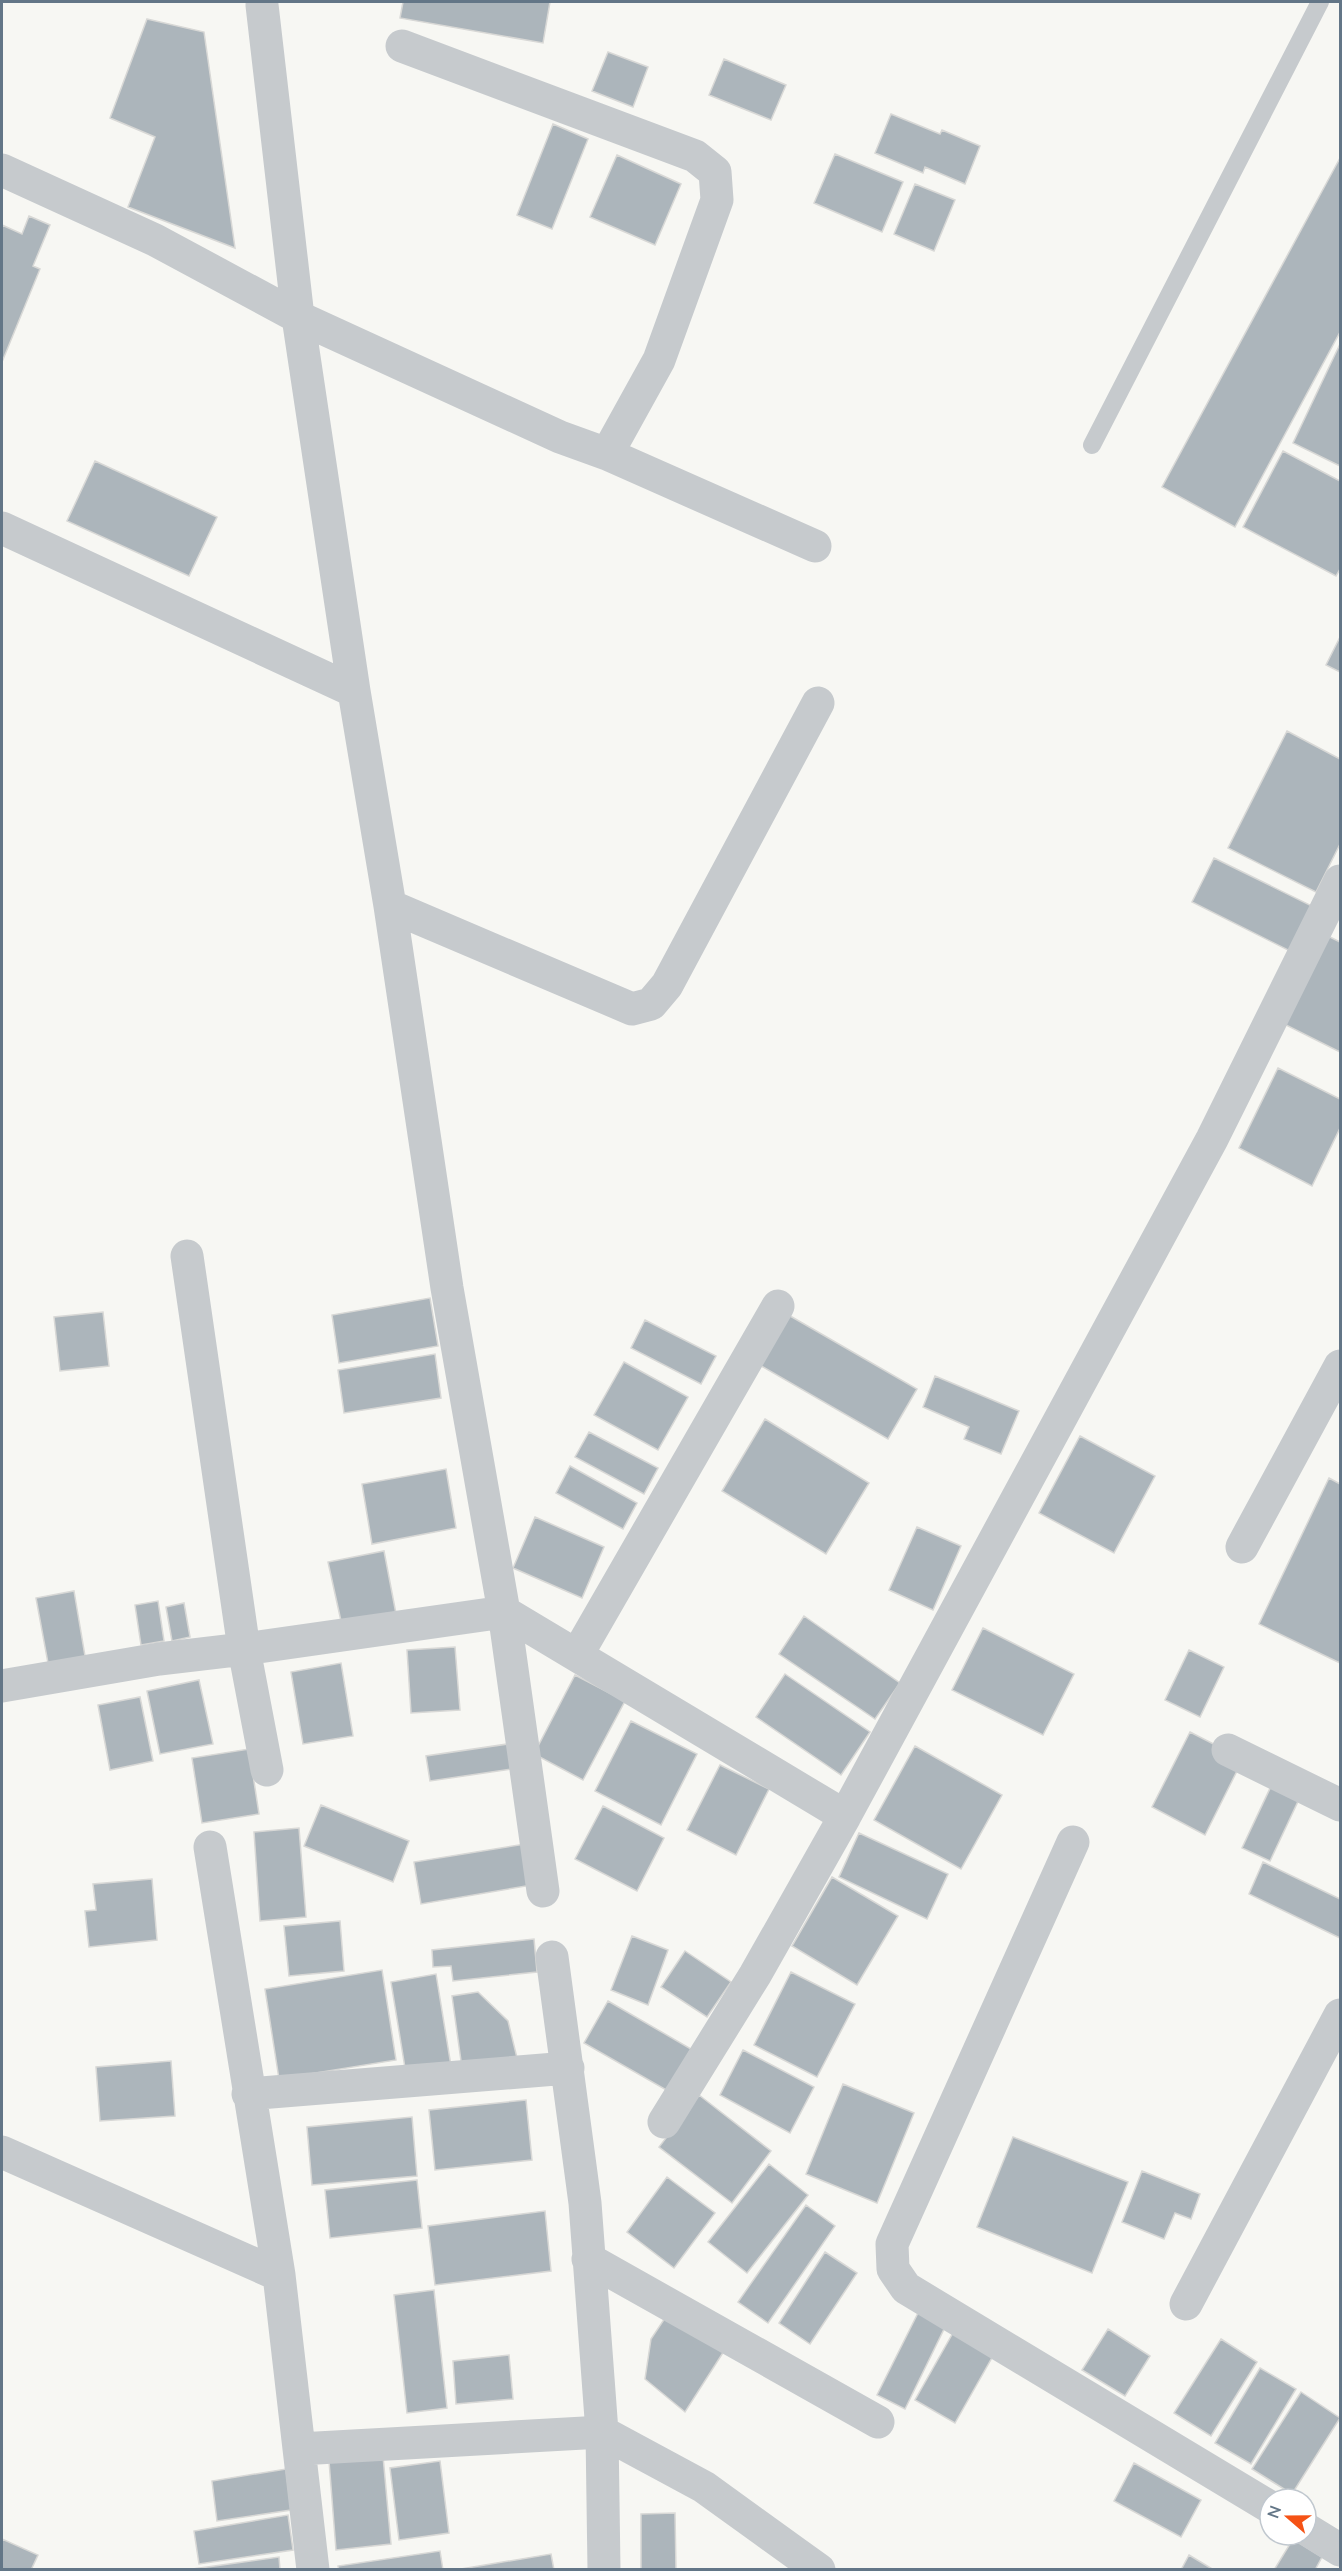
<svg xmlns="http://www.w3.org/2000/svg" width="1342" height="2571" font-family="'Nunito Sans',sans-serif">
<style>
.building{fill:#acb5bb;stroke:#d8d8d6;stroke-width:1.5}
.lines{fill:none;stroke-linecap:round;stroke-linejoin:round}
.lane{stroke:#c6cacd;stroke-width:18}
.street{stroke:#c6cacd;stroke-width:33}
</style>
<rect width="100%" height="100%" fill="#f7f7f3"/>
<!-- building -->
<path class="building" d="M403 2H550L543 43 400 18Z
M147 19 204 32 235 248 128 207 155 137 110 118Z
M608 52 648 67 633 107 592 91Z
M724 59 786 85 771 120 709 95Z
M891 114 940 134 942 130 980 146 965 184 925 167 923 173 875 153Z
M553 124 588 139 552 229 517 215Z
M835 154 903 182 882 232 814 203Z
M617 155 681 184 655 245 590 217Z
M1340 158V332L1235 527 1162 487Z
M915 184 955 200 934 251 894 234Z
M29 216 50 225 33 266 40 269 2 362V225L22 234Z
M1340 344V466L1293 443Z
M1283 451 1340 481V569L1336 576 1243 527Z
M95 461 217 517 189 576 67 521Z
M1340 637V672L1326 665Z
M1287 731 1340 759V844L1316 892 1228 848Z
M1214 858 1318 909 1296 954 1192 902Z
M1318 931 1340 942V1052L1274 1019Z
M1278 1068 1340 1099V1128L1312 1186 1239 1148Z
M430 1298 438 1346 339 1363 332 1315Z
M103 1312 109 1366 60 1371 54 1317Z
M785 1313 917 1389 888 1439 756 1363Z
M645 1320 716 1356 701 1384 631 1348Z
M435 1354 441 1398 344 1413 338 1370Z
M624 1362 688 1397 658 1450 594 1415Z
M935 1376 1019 1411 1001 1454 964 1439 969 1427 923 1407Z
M765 1419 869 1483 826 1554 722 1491Z
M589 1432 658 1468 644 1494 575 1457Z
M1080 1436 1155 1476 1114 1553 1039 1513Z
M570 1466 637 1503 623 1529 556 1493Z
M446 1469 456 1528 372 1544 362 1484Z
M1329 1478 1340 1484V1663L1259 1624Z
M535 1517 604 1547 582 1598 513 1568Z
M917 1527 961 1546 933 1610 889 1590Z
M384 1551 397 1619 343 1630 328 1562Z
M74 1591 87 1668 50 1674 36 1598Z
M158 1601 164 1641 141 1645 135 1605Z
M184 1603 190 1637 172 1641 166 1607Z
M804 1616 900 1683 875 1719 779 1654Z
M983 1628 1074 1674 1043 1735 952 1690Z
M455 1647 460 1710 411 1713 407 1650Z
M1189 1650 1224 1667 1200 1717 1165 1700Z
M341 1663 353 1736 303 1744 291 1672Z
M785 1674 870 1732 841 1775 756 1717Z
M575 1675 625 1701 583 1780 534 1754Z
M199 1680 213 1744 160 1754 147 1691Z
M140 1697 153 1761 110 1770 98 1705Z
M631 1721 697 1754 661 1825 595 1791Z
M1190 1732 1243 1759 1205 1835 1152 1807Z
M521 1742 525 1767 430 1781 426 1756Z
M915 1746 1002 1795 961 1869 874 1820Z
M249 1749 259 1814 202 1823 192 1758Z
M720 1765 769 1789 736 1855 687 1830Z
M1273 1782 1301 1795 1270 1861 1242 1848Z
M321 1805 409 1841 393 1882 304 1846Z
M603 1806 664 1838 637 1891 575 1859Z
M299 1828 306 1917 260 1921 254 1832Z
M859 1833 948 1874 927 1919 839 1877Z
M525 1844 532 1885 421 1904 414 1862Z
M1263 1862 1340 1899V1938L1249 1894Z
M832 1877 898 1916 857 1985 792 1946Z
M152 1879 157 1940 89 1947 85 1911 96 1910 93 1884Z
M340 1921 344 1971 289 1976 284 1926Z
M632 1936 668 1950 648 2005 611 1990Z
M534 1939 537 1972 453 1981 451 1966 433 1967 432 1950Z
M685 1951 731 1982 707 2017 661 1987Z
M382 1970 396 2060 279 2079 265 1989Z
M791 1972 855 2004 817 2077 754 2045Z
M436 1974 451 2066 406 2074 391 1982Z
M478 1992 508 2021 519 2066 462 2068 452 1996Z
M608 2001 691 2049 668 2091 584 2043Z
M743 2050 814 2087 790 2133 720 2095Z
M171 2061 175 2116 100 2121 96 2067Z
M843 2084 914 2113 877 2203 806 2174Z
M699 2095 771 2151 732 2203 659 2147Z
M526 2100 532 2160 435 2170 429 2110Z
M412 2117 417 2176 312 2185 307 2127Z
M1013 2137 1128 2182 1092 2273 977 2227Z
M769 2164 808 2195 747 2273 708 2242Z
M1142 2171 1200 2194 1191 2219 1175 2213 1164 2239 1122 2222Z
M667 2177 715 2213 674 2268 627 2232Z
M417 2180 422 2228 330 2238 325 2190Z
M806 2205 835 2226 768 2323 738 2302Z
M545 2211 551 2271 435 2285 428 2226Z
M825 2252 857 2273 810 2344 779 2323Z
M434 2290 447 2408 407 2413 394 2295Z
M919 2311 946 2325 905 2409 877 2395Z
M667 2315 726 2348 685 2412 645 2379 651 2339Z
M958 2324 998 2347 955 2423 915 2400Z
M1108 2329 1150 2356 1125 2396 1082 2370Z
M1221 2339 1257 2362 1211 2436 1174 2413Z
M509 2355 513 2399 456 2404 453 2361Z
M1260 2368 1296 2389 1251 2464 1215 2443Z
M1301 2392 1340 2418 1292 2494 1252 2469Z
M383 2456 391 2544 336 2550 329 2461Z
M440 2461 449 2533 399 2540 390 2468Z
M1134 2463 1201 2500 1181 2537 1114 2501Z
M286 2469 291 2510 217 2521 212 2481Z
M675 2513 676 2570H641V2514Z
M288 2515 293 2550 199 2564 194 2531Z
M2 2539 38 2555 31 2570H2Z
M1293 2539 1322 2557 1315 2570H1274Z
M440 2551 443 2570H339L338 2566Z
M551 2554 554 2570H455Z
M1189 2555 1214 2570H1181Z
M279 2557 280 2570H193V2569Z"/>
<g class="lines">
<!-- lane -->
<path class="lane" d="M1092 445 1320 2"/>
<!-- street -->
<path class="street" d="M262 5 298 317 354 691 390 906 447 1288 504 1612 845 1816 1212 1139 1340 881
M2 170 155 240 298 317 560 437 607 454 659 360 717 200 715 172 695 156 402 46
M607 454 815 546
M2 528 354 691
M390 906 632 1009 651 1004 667 985 818 703
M187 1256 244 1649 267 1770
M1242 1547 1340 1366
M577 1655 778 1306
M2 1686 159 1659 244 1649 504 1612 543 1891
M1228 1750 1340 1805
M1073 1842 892 2244 893 2269 906 2288 1270 2507
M210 1847 279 2275
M552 1957 585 2203 602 2432 604 2570
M248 2094 568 2068
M664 2122 755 1975 845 1816
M2 2152 279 2275 313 2570
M588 2259 878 2422
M1186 2304 1340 2015
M299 2449 602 2432 704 2487 819 2570
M1306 2529 1340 2550"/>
</g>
<!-- border -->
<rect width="1342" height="2571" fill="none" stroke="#637687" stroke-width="6"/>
<!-- north arrow -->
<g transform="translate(1288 2517) rotate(290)"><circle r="28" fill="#ffffff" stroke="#c1c8cf" stroke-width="1.5"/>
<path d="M0-4.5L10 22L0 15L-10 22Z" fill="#f55215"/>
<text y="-9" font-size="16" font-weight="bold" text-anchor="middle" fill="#637687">N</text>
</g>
</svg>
